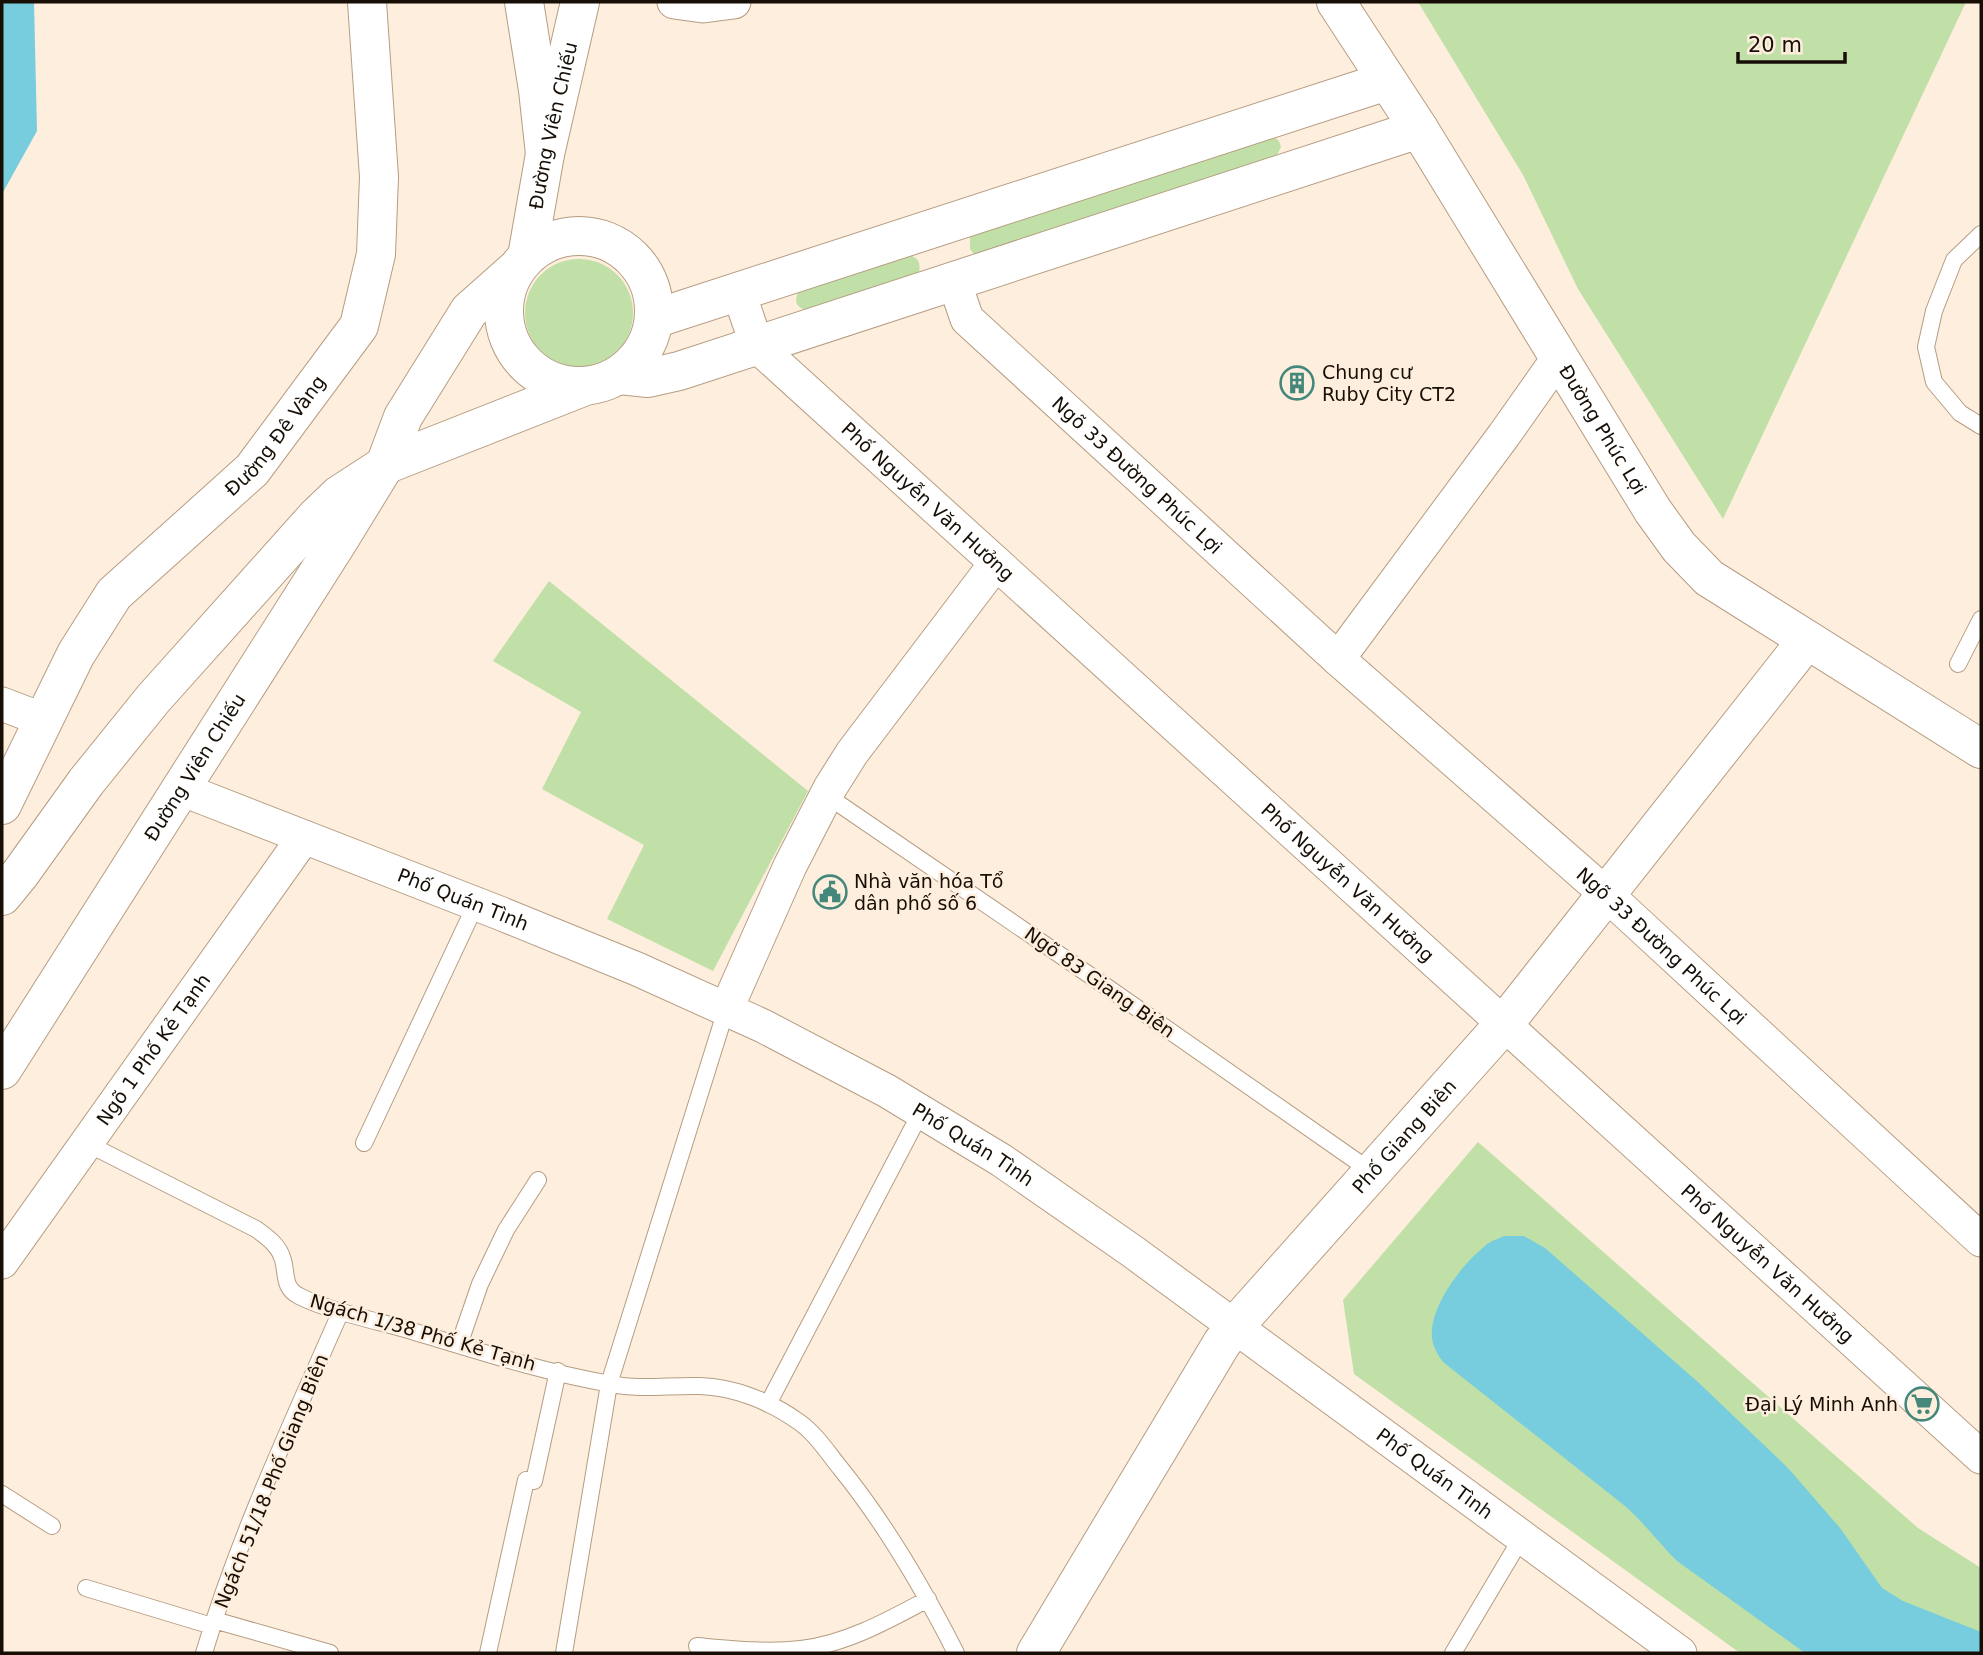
<svg xmlns="http://www.w3.org/2000/svg" width="1983" height="1655" font-family="'DejaVu Sans',sans-serif">
<style>
.green{fill:#c0e0a8}
.water{fill:#77cddd}
.lines{fill:none;stroke-linecap:round;stroke-linejoin:round}
.service-casing{stroke:#b69d82;stroke-width:18}
.minor-casing{stroke:#b69d82;stroke-width:35}
.tertiary-casing{stroke:#b69d82;stroke-width:40}
.secondary-casing{stroke:#b69d82;stroke-width:40}
.service{stroke:#fff;stroke-width:16}
.minor{stroke:#fff;stroke-width:33}
.tertiary{stroke:#fff;stroke-width:38}
.secondary{stroke:#fff;stroke-width:38}
.labels{text-anchor:middle;dominant-baseline:central;stroke-width:5;stroke-linejoin:round;paint-order:stroke}
.street-label{font-size:19px;fill:#170f06;stroke:#feeedd}
.poi-label{font-size:19px;fill:#170f06;stroke:#feeedd;text-anchor:start}
</style>
<rect width="100%" height="100%" fill="#feeedd"/>
<!-- green -->
<path class="green" d="M1418 2H1966L1723 519 1578 289 1523 175Z
M1274 137 1279 141 1281 147 1275 159 981 255 974 254 970 249V237L975 233Z
M907 255C918 256 921 263 919 272L806 310C795 307 794 300 799 291Z
M525 313a54 54 0 1 1 108 0a54 54 0 1 1-108 0Z
M549 581 808 791 713 971 607 919 644 845 542 789 581 712 493 661Z
M1478 1142 1918 1528 1981 1568V1653H1740L1354 1374 1343 1300Z"/>
<!-- water -->
<path class="water" d="M2 2H34L37 131 2 194Z
M1504 1236H1524L1545 1248 1699 1383 1788 1468 1840 1528 1882 1588 1903 1601 1981 1632V1653H1805L1677 1561C1659 1543 1644 1523 1625 1506L1443 1362C1438 1355 1433 1347 1432 1338 1429 1307 1462 1264 1485 1246 1490 1241 1498 1239 1504 1236Z"/>
<g class="lines">
<defs>
<path id="service" d="M1981 234 1954 260 1934 311 1926 347 1934 382 1960 413 1981 426
M1958 664 1981 619
M826 795 1104 985 1372 1172
M86 1143 256 1229C267 1237 279 1245 283 1260 287 1274 283 1288 299 1296 329 1311 373 1320 405 1329 473 1349 541 1372 611 1384 641 1390 670 1385 700 1386 735 1387 771 1402 799 1422 816 1434 828 1453 841 1469 887 1526 923 1588 956 1653
M364 1143 476 904
M459 1345 480 1284 506 1230 538 1180
M768 1404 921 1112
M2 1494 52 1526
M86 1588 212 1626
M214 1620 330 1653
M697 1646C731 1649 767 1653 801 1649 846 1644 889 1620 928 1599
M204 1653C239 1535 292 1423 341 1311
M488 1653 526 1480 534 1481 558 1371
M564 1653 609 1384 726 1010
M1453 1653 1522 1537"/>
<g id="minor">
<path d="M674 2 703 6 734 2"/>
<path id="s1" d="M954 281 967 319 1338 659 1606 894 1981 1240"/>
<path id="s2" d="M739 293 757 346 1981 1457"/>
<path d="M1338 659 1504 435 1559 357"/>
<path d="M2 704 41 719"/>
<path id="s3" d="M181 789 502 914 637 969 763 1026 887 1091 1001 1160 1132 1251 1680 1653"/>
<path d="M726 1010 790 866 830 788 852 753 996 563"/>
<path id="s4" d="M2 1262 304 837"/>
</g>
<g id="tertiary">
<path id="s5" d="M1336 2 1419 129 1653 511 1679 547 1709 578 1981 749"/>
<circle cx="579" cy="311" r="75"/>
<path id="s6" d="M528 251 545 154 580 2"/>
<path d="M654 319 1387 81"/>
<path d="M620 375 648 378 679 371 1419 129"/>
<path d="M385 465 583 387"/>
<path id="s7" d="M2 1070 339 540 385 465 403 417 469 311 514 271"/>
<path id="s8" d="M1036 1653 1222 1343 1242 1318 1504 1024 1807 640"/>
</g>
<g id="secondary">
<path d="M524 2 538 90 545 154"/>
<path id="s9" d="M2 805 76 654 114 594 252 470 359 326 376 254 379 177 367 2"/>
<path d="M2 896 20 874 86 782 153 699 316 517 339 495 385 465"/>
</g>
</defs>
<!-- service casing -->
<use href="#service" class="service-casing"/>
<!-- minor casing -->
<use href="#minor" class="minor-casing"/>
<!-- tertiary casing -->
<use href="#tertiary" class="tertiary-casing"/>
<!-- secondary casing -->
<use href="#secondary" class="secondary-casing"/>
<!-- service -->
<use href="#service" class="service"/>
<!-- minor -->
<use href="#minor" class="minor"/>
<!-- tertiary -->
<use href="#tertiary" class="tertiary"/>
<!-- secondary -->
<use href="#secondary" class="secondary"/>
</g>
<!-- icons -->
<defs>
<symbol id="building-ring" viewBox="-11 -11 22 22"><circle r="9.5" fill="#feeedd" stroke="#44887b" stroke-width="1.5"/><path d="M-4-6H4V6H1V3H-1V6H-4ZM-2.5-4.3h1.7v1.8h-1.7ZM.8-4.3h1.7v1.8H.8ZM-2.5-1h1.7V.8h-1.7ZM.8-1h1.7V.8H.8Z" fill="#44887b"/></symbol>
<symbol id="civic-ring" viewBox="-11 -11 22 22"><circle r="9.5" fill="#feeedd" stroke="#44887b" stroke-width="1.5"/><path d="M-.6-6.5H3V-4.5H.6V-3L4-1V1h2V6H-6V1h2V-1L-.6-3ZM-1.2 2.5V6h2.4V2.5Z" fill="#44887b"/></symbol>
<symbol id="supermarket-ring" viewBox="-11 -11 22 22"><circle r="9.5" fill="#feeedd" stroke="#44887b" stroke-width="1.5"/><path d="M-6-5.5h2.5l.6 2H6L4.5 2H-2.5L-4.4-4H-6ZM-1.5 3.2a1.3 1.3 0 1 0 .1 0ZM3 3.2a1.3 1.3 0 1 0 .1 0Z" fill="#44887b"/></symbol>
</defs>
<g fill-rule="evenodd">
<use href="#building-ring" x="1278" y="364" width="38" height="38"/>
<use href="#civic-ring" x="811" y="873" width="38" height="38"/>
<use href="#supermarket-ring" x="1903" y="1385" width="38" height="38"/>
</g>
<g class="labels">
<!-- street labels -->
<g class="street-label">
<text stroke="none"><textPath href="#s6" startOffset="128">Đường Viên Chiếu</textPath></text>
<text stroke="none"><textPath href="#s5" startOffset="504">Đường Phúc Lợi</textPath></text>
<text stroke="none"><textPath href="#s9" startOffset="466">Đường Đê Vàng</textPath></text>
<text stroke="none"><textPath href="#s1" startOffset="271">Ngõ 33 Đường Phúc Lợi</textPath></text>
<text stroke="none"><textPath href="#s2" startOffset="287">Phố Nguyễn Văn Hưởng</textPath></text>
<text stroke="none"><textPath href="#s7" startOffset="359">Đường Viên Chiếu</textPath></text>
<text stroke="none"><textPath href="#s2" startOffset="854">Phố Nguyễn Văn Hưởng</textPath></text>
<text stroke="none"><textPath href="#s3" startOffset="303">Phố Quán Tình</textPath></text>
<text stroke="none"><textPath href="#s1" startOffset="976">Ngõ 33 Đường Phúc Lợi</textPath></text>
<text transform="translate(1100 982) rotate(35)">Ngõ 83 Giang Biên</text>
<text stroke="none"><textPath href="#s4" startOffset="261">Ngõ 1 Phố Kẻ Tạnh</textPath></text>
<text stroke="none"><textPath href="#s8" startOffset="637">Phố Giang Biên</textPath></text>
<text stroke="none"><textPath href="#s3" startOffset="870">Phố Quán Tình</textPath></text>
<text stroke="none"><textPath href="#s2" startOffset="1421">Phố Nguyễn Văn Hưởng</textPath></text>
<text transform="translate(423 1332) rotate(16)">Ngách 1/38 Phố Kẻ Tạnh</text>
<text stroke="none"><textPath href="#s3" startOffset="1437">Phố Quán Tình</textPath></text>
<text transform="translate(271 1481) rotate(-68)">Ngách 51/18 Phố Giang Biên</text>
</g>
<!-- poi labels -->
<g class="poi-label">
<text x="1322" y="372">Chung cư<tspan x="1322" dy="22">Ruby City CT2</tspan></text>
<text x="854" y="881">Nhà văn hóa Tổ<tspan x="854" dy="22">dân phố số 6</tspan></text>
<text x="1898" y="1404" text-anchor="end">Đại Lý Minh Anh</text>
</g>
</g>
<!-- border -->
<rect width="1983" height="1655" fill="none" stroke="#170f06" stroke-width="7"/>
<!-- scale -->
<path d="M1738 52v10h107v-10" fill="none" stroke="#170f06" stroke-width="3.5"/>
<text x="1748" y="52" font-size="21" fill="#170f06" stroke="#feeedd" stroke-width="5" paint-order="stroke">20 m</text>
</svg>
